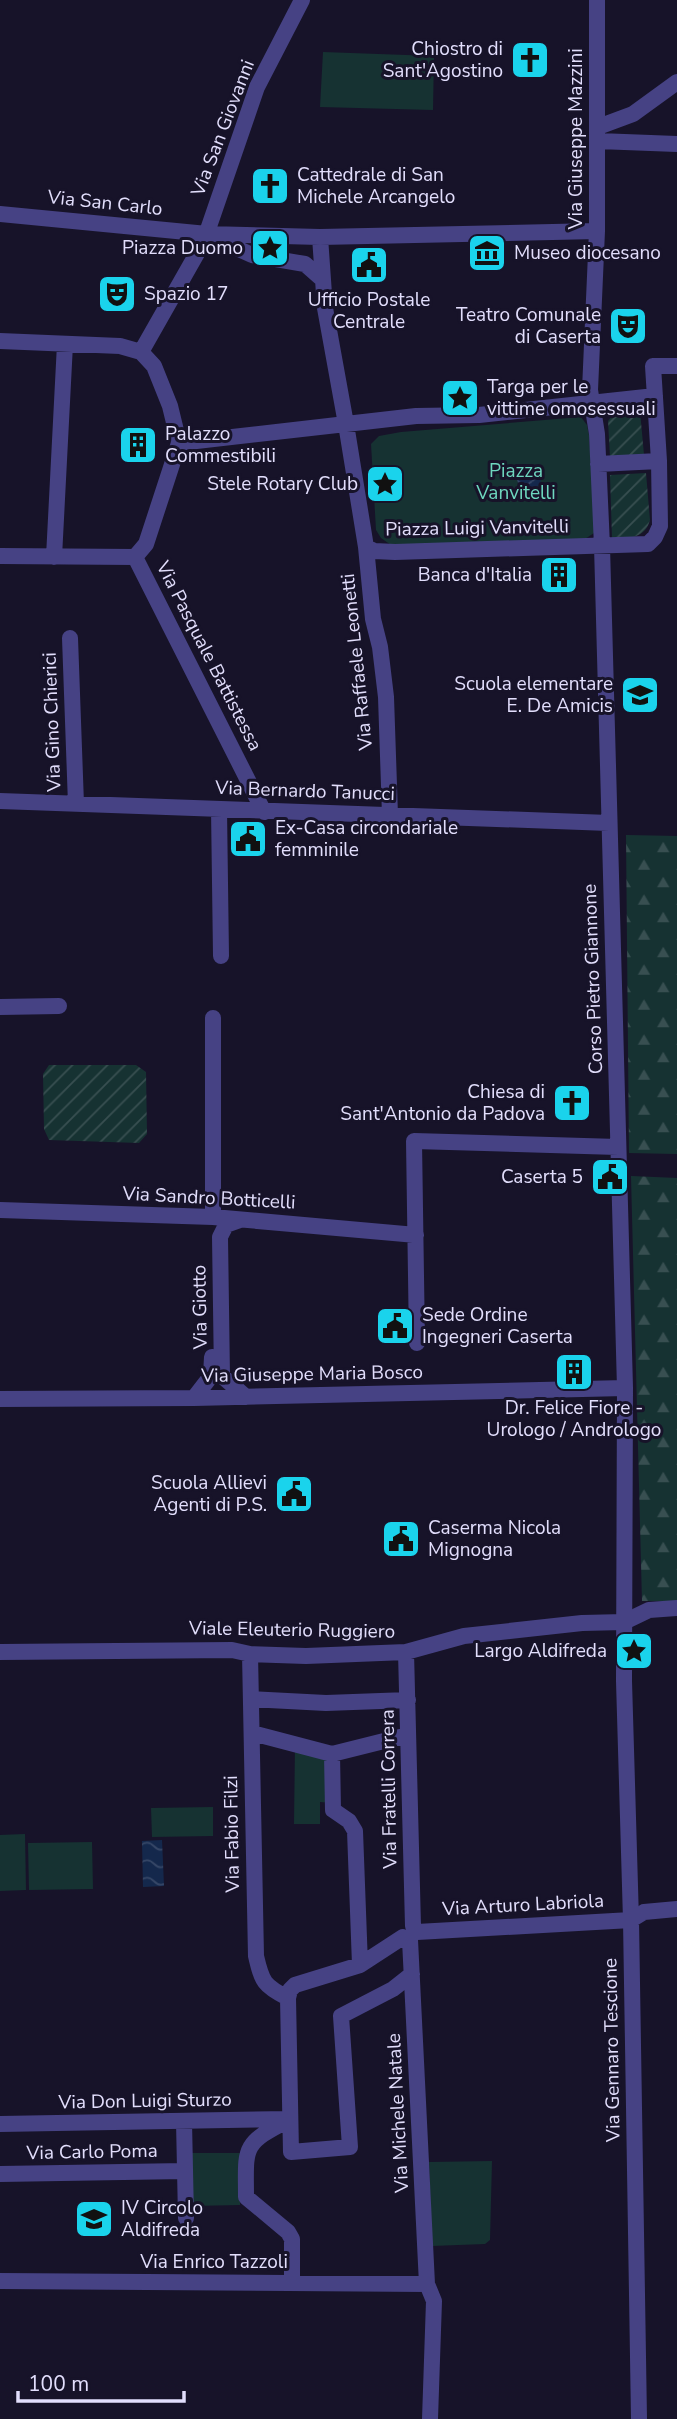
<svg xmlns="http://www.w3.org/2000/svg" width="677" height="2419" font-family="'Nunito Sans',sans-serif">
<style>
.green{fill:#163232}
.forest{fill:url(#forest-firs)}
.garden{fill:url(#garden-furrows)}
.water{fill:url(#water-waves)}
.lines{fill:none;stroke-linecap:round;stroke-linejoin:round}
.minor{stroke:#464284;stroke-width:16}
.labels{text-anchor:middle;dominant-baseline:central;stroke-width:6;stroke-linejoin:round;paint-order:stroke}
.poi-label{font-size:19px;fill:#e2defc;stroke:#171329;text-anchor:end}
.street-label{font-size:19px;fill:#e2defc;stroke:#171329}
.park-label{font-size:19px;fill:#6ed7bf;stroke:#171329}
</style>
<defs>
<pattern id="forest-firs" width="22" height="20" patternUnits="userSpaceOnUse" patternTransform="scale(1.75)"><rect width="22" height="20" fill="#163232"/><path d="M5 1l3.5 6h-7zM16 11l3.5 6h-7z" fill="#384f51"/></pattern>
<pattern id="garden-furrows" width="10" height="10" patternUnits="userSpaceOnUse" patternTransform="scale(1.75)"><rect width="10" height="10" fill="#163232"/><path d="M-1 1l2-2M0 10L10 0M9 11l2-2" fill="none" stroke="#384f51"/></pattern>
<pattern id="water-waves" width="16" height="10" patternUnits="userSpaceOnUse" patternTransform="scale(1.75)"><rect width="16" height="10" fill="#14284c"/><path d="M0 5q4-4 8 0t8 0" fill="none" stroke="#364767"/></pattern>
</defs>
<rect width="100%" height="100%" fill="#171329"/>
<!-- green -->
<path class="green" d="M323 52 434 56 433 110 320 107Z
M581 417 587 425 589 435 595 520 594 533 585 539 391 545 381 538 376 530 371 444 379 436 401 432Z
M295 1745 332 1754V1803L320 1802V1824H294Z
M213 1807V1836L152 1837 151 1808Z
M25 1834 26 1890 0 1891V1835Z
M92 1842 93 1889 29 1890 28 1843Z
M192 2153H240V2205L192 2206Z
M492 2161 490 2240 485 2244 432 2246 429 2162Z"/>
<!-- forest -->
<path class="forest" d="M626 835 677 836V1154L629 1153Z
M631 1176 677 1178V1601H642Z"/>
<!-- garden -->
<path class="garden" d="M640 411 644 455 610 457 608 421 612 416Z
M646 473 650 520C645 539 629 538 612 539L610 475Z
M49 1065H136L146 1072 147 1134 139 1143 49 1140 44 1129 43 1074Z"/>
<!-- water -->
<path class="water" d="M517 478a12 12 0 1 1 24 0a12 12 0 1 1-24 0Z
M162 1840 164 1886 143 1887 142 1841Z"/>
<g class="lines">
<!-- minor -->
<path class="minor" d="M597 0V231L590 390 597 434 602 546 625 1388 624 1681 631 1920 639 2419
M598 127 633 114 677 82
M598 141 677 144
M0 214 207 234 320 237 597 231
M212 237 252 255 305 264 322 279
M0 341 120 346 141 352 154 366 170 406 179 443 146 544 135 557 0 556
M141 352 204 241 257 87 302 0
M655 396 479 415 416 416 346 424 366 547 374 551 395 552 648 544 655 537 660 526 659 461 653 366H677
M179 443 346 424 325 308 320 237
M598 464 659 461
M366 547 373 619 380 647 386 697 390 815
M54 557 65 344
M135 557 264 812
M70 638 76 804
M0 801 609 823
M219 809 221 956
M0 1007 59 1006
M213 1018V1217
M0 1210 213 1217 416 1235
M240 1220 226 1225 220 1237 222 1376 246 1397
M417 1343 414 1141 618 1147
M194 1398 211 1376 212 1357
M0 1399 194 1398 625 1388
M0 1652 232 1650 250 1654 306 1656 406 1652 464 1636 582 1623 624 1622 649 1610 677 1608
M406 1652 413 1926
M250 1654 256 1956C262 1982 264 1986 288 1998
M251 1699 326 1703 408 1700
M252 1733 332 1754 408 1735
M332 1754 333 1810 349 1821 355 1831 360 1965
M417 1932 631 1920 644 1912 677 1909
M403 1937 360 1965 295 1985 290 1990 288 1998 291 2152 350 2147 341 2016 393 1989 412 1974
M410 1940 427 2284 434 2301 430 2419
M184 2121 186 2218
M287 2121C241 2144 246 2149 246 2197L288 2232 292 2239V2283
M0 2124 290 2119
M0 2174 185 2171
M0 2281 427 2284"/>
</g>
<!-- icons -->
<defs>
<symbol id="church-square" viewBox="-11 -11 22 22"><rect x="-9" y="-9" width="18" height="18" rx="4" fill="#1ad3ec" stroke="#171329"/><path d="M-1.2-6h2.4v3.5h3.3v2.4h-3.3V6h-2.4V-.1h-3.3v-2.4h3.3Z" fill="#111"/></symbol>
<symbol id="sight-square" viewBox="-11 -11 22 22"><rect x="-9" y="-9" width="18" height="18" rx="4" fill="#1ad3ec" stroke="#171329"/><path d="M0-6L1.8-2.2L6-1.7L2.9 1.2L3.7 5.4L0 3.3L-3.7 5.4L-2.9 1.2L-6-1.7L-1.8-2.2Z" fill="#111"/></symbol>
<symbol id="museum-square" viewBox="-11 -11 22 22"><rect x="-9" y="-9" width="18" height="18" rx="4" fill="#1ad3ec" stroke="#171329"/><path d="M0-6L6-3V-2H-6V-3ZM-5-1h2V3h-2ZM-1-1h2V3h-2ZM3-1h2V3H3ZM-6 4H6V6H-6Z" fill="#111"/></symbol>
<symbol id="civic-square" viewBox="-11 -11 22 22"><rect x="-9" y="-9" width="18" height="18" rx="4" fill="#1ad3ec" stroke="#171329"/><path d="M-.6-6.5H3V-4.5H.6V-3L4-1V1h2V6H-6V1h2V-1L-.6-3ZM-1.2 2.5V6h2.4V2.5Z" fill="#111"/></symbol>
<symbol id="theatre-square" viewBox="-11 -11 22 22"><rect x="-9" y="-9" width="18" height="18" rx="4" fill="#1ad3ec" stroke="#171329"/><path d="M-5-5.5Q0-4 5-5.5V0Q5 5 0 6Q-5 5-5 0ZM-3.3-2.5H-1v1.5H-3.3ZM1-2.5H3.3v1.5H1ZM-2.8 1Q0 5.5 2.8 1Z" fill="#111"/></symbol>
<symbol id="building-square" viewBox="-11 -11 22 22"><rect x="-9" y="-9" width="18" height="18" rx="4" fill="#1ad3ec" stroke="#171329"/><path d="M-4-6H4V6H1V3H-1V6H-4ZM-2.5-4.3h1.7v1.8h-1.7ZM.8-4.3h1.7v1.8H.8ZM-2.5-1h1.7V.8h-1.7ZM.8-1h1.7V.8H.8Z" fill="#111"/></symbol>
<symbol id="school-square" viewBox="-11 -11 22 22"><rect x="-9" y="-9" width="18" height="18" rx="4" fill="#1ad3ec" stroke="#171329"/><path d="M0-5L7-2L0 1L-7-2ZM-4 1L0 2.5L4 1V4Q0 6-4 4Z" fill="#111"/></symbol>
</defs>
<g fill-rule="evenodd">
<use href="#church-square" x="508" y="38" width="44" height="44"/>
<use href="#church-square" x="248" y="164" width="44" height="44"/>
<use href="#sight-square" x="248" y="226" width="44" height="44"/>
<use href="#museum-square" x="465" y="231" width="44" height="44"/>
<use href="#civic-square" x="347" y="243" width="44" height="44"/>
<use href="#theatre-square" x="95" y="272" width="44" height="44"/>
<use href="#theatre-square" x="606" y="304" width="44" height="44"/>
<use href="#sight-square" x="438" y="376" width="44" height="44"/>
<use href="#building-square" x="116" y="423" width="44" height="44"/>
<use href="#sight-square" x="363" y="462" width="44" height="44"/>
<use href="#building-square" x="537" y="553" width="44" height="44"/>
<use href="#school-square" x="618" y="673" width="44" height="44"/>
<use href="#civic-square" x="226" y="817" width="44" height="44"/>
<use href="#church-square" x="550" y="1081" width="44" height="44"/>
<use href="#civic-square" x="588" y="1155" width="44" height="44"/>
<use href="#civic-square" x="373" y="1304" width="44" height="44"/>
<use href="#building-square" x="552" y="1350" width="44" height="44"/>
<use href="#civic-square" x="272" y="1472" width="44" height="44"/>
<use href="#civic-square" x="379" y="1517" width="44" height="44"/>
<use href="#sight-square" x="612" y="1629" width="44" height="44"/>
<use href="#school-square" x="72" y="2197" width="44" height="44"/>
</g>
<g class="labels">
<!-- poi labels -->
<g class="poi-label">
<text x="503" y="49">Chiostro di<tspan x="503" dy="22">Sant'Agostino</tspan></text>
<text x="297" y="175" text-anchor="start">Cattedrale di San<tspan x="297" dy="22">Michele Arcangelo</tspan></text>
<text x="243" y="248">Piazza Duomo</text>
<text x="514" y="253" text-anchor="start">Museo diocesano</text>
<text x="144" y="294" text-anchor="start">Spazio 17</text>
<text x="369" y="300" text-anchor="middle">Ufficio Postale<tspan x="369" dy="22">Centrale</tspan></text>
<text x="601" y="315">Teatro Comunale<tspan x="601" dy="22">di Caserta</tspan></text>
<text x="487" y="387" text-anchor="start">Targa per le<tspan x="487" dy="22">vittime omosessuali</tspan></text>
<text x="165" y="434" text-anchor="start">Palazzo<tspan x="165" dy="22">Commestibili</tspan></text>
<text x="358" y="484">Stele Rotary Club</text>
<text x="532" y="575">Banca d'Italia</text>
<text x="613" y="684">Scuola elementare<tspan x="613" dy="22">E. De Amicis</tspan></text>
<text x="275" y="828" text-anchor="start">Ex-Casa circondariale<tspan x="275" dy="22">femminile</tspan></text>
<text x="545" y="1092">Chiesa di<tspan x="545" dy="22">Sant'Antonio da Padova</tspan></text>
<text x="583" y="1177">Caserta 5</text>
<text x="422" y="1315" text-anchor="start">Sede Ordine<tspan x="422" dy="22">Ingegneri Caserta</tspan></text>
<text x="574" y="1408" text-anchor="middle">Dr. Felice Fiore -<tspan x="574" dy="22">Urologo / Andrologo</tspan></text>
<text x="267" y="1483">Scuola Allievi<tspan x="267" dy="22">Agenti di P.S.</tspan></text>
<text x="428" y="1528" text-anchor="start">Caserma Nicola<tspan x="428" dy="22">Mignogna</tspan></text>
<text x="607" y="1651">Largo Aldifreda</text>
<text x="121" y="2208" text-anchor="start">IV Circolo<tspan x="121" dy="22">Aldifreda</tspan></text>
</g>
<!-- street labels -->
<g class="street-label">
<text transform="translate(223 128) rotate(-69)">Via San Giovanni</text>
<text transform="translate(576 139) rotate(-90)">Via Giuseppe Mazzini</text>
<text transform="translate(105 203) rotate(6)">Via San Carlo</text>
<text transform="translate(477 528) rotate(-1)">Piazza Luigi Vanvitelli</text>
<text transform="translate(209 656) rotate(63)">Via Pasquale Battistessa</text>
<text transform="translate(357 662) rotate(-96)">Via Raffaele Leonetti</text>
<text transform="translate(52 722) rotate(-92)">Via Gino Chierici</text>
<text transform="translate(305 791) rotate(2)">Via Bernardo Tanucci</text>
<text transform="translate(593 979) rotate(-92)">Corso Pietro Giannone</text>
<text transform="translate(209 1198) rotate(3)">Via Sandro Botticelli</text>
<text transform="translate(200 1307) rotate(-91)">Via Giotto</text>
<text transform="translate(312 1374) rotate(-1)">Via Giuseppe Maria Bosco</text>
<text transform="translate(292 1630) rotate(1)">Viale Eleuterio Ruggiero</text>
<text transform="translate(389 1789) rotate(-91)">Via Fratelli Correra</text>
<text transform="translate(232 1834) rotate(-91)">Via Fabio Filzi</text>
<text transform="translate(523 1905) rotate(-3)">Via Arturo Labriola</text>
<text transform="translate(612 2050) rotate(-91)">Via Gennaro Tescione</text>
<text transform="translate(145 2101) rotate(-1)">Via Don Luigi Sturzo</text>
<text transform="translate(398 2113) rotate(-93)">Via Michele Natale</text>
<text transform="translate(92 2152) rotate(-1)">Via Carlo Poma</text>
<text x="214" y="2262">Via Enrico Tazzoli</text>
</g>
<!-- park labels -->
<g class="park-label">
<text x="516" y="471">Piazza<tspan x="516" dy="22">Vanvitelli</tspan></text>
</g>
</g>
<!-- scale -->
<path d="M18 2391v10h166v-10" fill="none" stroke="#e2defc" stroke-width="3.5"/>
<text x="28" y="2391" font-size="21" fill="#e2defc" stroke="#171329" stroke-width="5" paint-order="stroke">100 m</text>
</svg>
